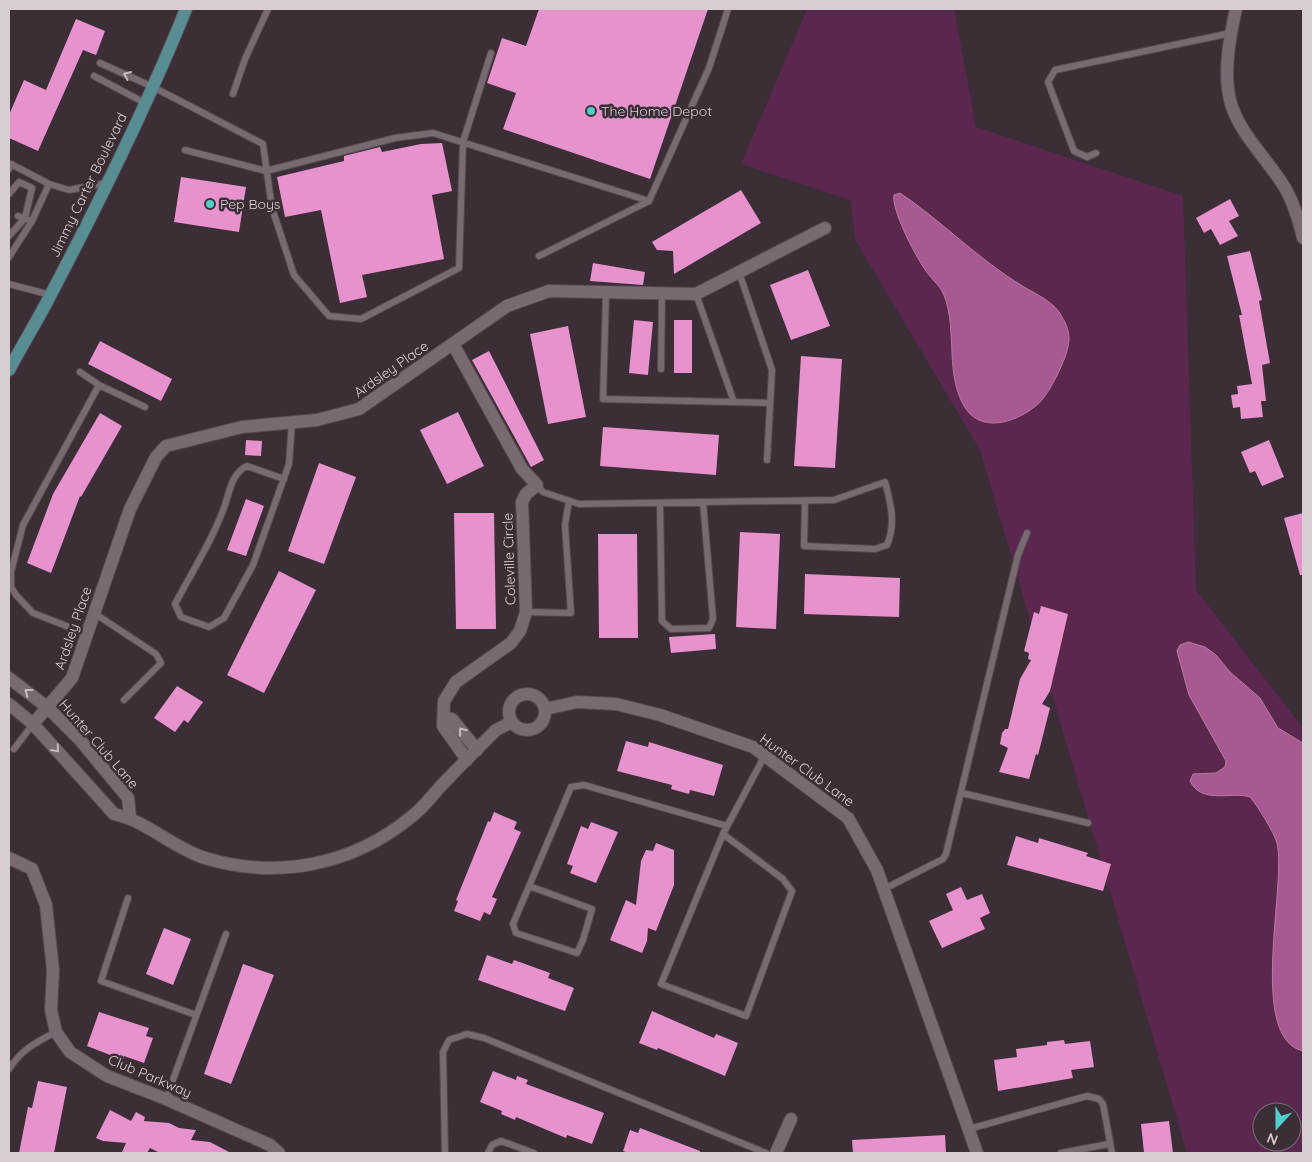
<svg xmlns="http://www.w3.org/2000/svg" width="1312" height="1162" font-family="Quicksand,sans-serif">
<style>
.green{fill:#5c274d;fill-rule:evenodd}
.water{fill:#a85991;stroke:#b67ca5}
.building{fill:#e792cc}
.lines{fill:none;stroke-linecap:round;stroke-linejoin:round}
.lane-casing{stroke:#554a51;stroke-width:8}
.street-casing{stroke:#554a51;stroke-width:14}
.primary-casing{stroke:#554a51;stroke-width:14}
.lane{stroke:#786973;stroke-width:6}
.street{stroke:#786973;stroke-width:12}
.primary{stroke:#588e91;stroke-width:12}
.oneway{stroke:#c4bac1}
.poi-dot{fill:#52cdcc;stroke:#3b2e36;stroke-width:2}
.labels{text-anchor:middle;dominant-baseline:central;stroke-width:5;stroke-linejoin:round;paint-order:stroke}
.poi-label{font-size:14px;fill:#d7ced4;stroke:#3b2e36;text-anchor:start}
.street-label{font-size:14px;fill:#d7ced4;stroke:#3b2e36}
</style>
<rect width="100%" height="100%" fill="#3b2e36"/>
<!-- green -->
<path class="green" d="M807 9H954L976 127 1183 196 1196 590 1303 728V1153H1187L980 450 856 241 850 200 741 164ZM1262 1112H1292V1142H1262Z"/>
<!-- water -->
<path class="water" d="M900 193C943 222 979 260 1024 287 1036 294 1056 303 1062 317 1066 323 1069 331 1069 338 1070 353 1050 393 1039 403 1021 420 984 435 966 409 944 376 958 331 944 295 940 285 929 277 924 268 915 255 891 209 894 195Z
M1188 642 1205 647 1216 655 1230 672 1260 698 1278 728 1303 743V1051C1247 1038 1287 885 1277 843 1274 832 1257 805 1250 797 1231 791 1202 805 1190 781L1193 774 1216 773 1225 767 1226 761 1189 695 1177 651 1180 645Z"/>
<!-- building -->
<path class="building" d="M539 9H708L650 179 503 129 516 93 487 83 502 38 526 46Z
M76 19 105 31 96 55 83 50 38 151 9 138V115L24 80 46 90Z
M442 143 452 191 432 195 444 259 362 275 367 297 340 303 321 210 285 217 277 177 344 161V156L380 147 382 152 421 144Z
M181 177 246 187 239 232 174 222Z
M741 190 761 223 674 274 673 251 657 250 652 242Z
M1230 199 1239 216 1229 221 1238 236 1220 245 1211 229 1204 233 1196 218Z
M1250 251 1262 300 1259 301 1270 363 1262 365 1266 401H1261L1263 417 1241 419 1240 407 1233 408 1231 395 1238 394 1237 386 1252 384 1239 315H1242L1227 256Z
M593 263 645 272 643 285 590 281Z
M808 270 830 326 791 340 770 285Z
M634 320 653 322 648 375 629 373Z
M674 320H692V373H674Z
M568 326 586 417 548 424 530 334Z
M100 341 172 379 161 401 88 364Z
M489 351 544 460 531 467 472 360Z
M801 356 842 359 835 468 794 466Z
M458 412 484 466 447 484 420 430Z
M100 413 122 426 81 497 80 496 51 573 27 563 53 494Z
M603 427 719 435 716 475 600 466Z
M246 440 262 441 261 456 245 455Z
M1269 440 1284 477 1262 486 1255 471 1250 473 1241 452Z
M319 463 356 477 324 564 288 551Z
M246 499 264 506 246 556 227 550Z
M454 513H494L496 629H456Z
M1303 513V575H1300L1284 518Z
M740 532 780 534 776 629 736 627Z
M598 534H637L638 638H599Z
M279 571 316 590 264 693 227 675Z
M805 574 900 578 899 617 804 614Z
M1041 606 1068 614 1050 691 1042 704 1050 708 1038 755 1036 754 1029 779 999 772 1008 748 1000 744 1002 733 1005 729H1008L1020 679 1031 660 1028 659 1029 653 1024 651 1034 612 1039 614Z
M715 634 716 649 671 653 669 637Z
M177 686 203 702 188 723 184 720 175 732 154 718Z
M626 741 648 747 649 742 723 765 714 796 690 790 689 794 671 789 672 785 617 771Z
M494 812 517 822 514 829 521 832 492 897 497 899 490 915 484 912 480 921 454 911 458 901 456 900 488 821 490 822Z
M591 822 618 832 596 883 570 873 573 866 567 864 581 826 588 829Z
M1016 836 1038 843 1039 838 1088 853 1086 856 1111 864 1103 891 1007 865Z
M656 843 674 850V885L656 931 648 928 647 941 642 953 610 940 626 900 636 905 641 861 646 850 653 851Z
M961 887 967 900 982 894 990 913 980 918 985 929 942 948 929 921 953 910 946 894Z
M164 928 191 939 173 985 146 974Z
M487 955 512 964 514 960 550 973 548 978 574 988 565 1011 478 980Z
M243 964 274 975 231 1084 204 1074Z
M652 1011 714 1038 716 1034 738 1043 725 1076 658 1048 657 1050 639 1043Z
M99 1012 149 1028 146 1036 153 1038 144 1063 124 1056 123 1060 87 1046Z
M1064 1040 1065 1044 1090 1041 1094 1067 1071 1070 1073 1078 998 1091 994 1060 1017 1057 1016 1049 1047 1045V1042Z
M493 1071 516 1080 517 1076 528 1080 526 1084 604 1113 592 1144 567 1135 566 1138 516 1117 515 1120 501 1114 502 1111 480 1102Z
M38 1081 67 1087 54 1153H19L28 1107 32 1108Z
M110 1110 131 1121 136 1112 145 1117 144 1121 169 1123 179 1128 196 1130 191 1140 210 1142 231 1153H160L150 1148 147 1153 122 1152 126 1143 103 1141 96 1138Z
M1169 1121 1173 1153H1144L1141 1124Z
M640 1128 700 1151V1153H629L623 1151 630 1130 638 1133Z
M945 1135 946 1153H853L852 1140Z"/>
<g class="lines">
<defs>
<path id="lane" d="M100 63 153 87 263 144 272 208 294 275 329 316 361 319 459 268 463 142 491 53
M94 76 145 103
M233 94 245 59 268 9
M185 150 266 171 395 138 433 133 649 201
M1096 153 1087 157 1074 151 1048 82 1055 70 1231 33
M9 169 11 164 49 184 69 190 106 183
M9 194 19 182 32 188 25 218 9 236
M18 216 32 221 49 184
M539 256 649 201 709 68 728 9
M9 257 32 221
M739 272 772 370 767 460
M9 284 51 295
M606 293 603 399 770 403
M696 294 734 402
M661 369 662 293
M80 372 99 385 145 407
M284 479 247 466C232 473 230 490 225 505 213 539 192 572 175 604L181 617 209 627 224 618 253 565 289 464 292 422
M537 485 543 492 579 504 834 500 885 482C891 504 896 524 887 545L875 549 804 546 805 501
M660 503 662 621 671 629 709 628 713 619 703 502
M526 612 571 613 565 525 569 501
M94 613 156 654 161 663 124 700
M87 634 33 613 16 595 11 587V572L23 525 99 385
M14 749 33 724
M962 793 1088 823
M723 834 783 879 792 891 746 1016 661 984 723 834 765 755
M529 886 592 909 583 940 577 953 516 933 513 924 571 787 584 785 727 826
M884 889 943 859 946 854 1018 555 1027 533
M128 898 101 981 196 1015
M9 1069C21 1050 36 1042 56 1032
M166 1099 226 934
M969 1129 1087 1096 1099 1099 1103 1104 1112 1153
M445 1153 443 1052 449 1040 467 1034 484 1038 766 1153
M488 1153 492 1145 501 1141 534 1153
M1061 1153 1109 1144"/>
<path id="street" d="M1236 9C1230 36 1223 72 1230 100 1238 133 1268 159 1285 188 1294 203 1299 221 1303 238
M453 344 522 469 537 485 526 494 522 502 526 612 520 631 511 643 456 682 444 701 443 726 467 760
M9 678 47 707 80 740 128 798 130 817
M509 712a18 18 0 1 1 36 0a18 18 0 1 1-36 0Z
M9 704 33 724 114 814C147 821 173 848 205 858 277 880 353 865 411 817 422 809 431 797 440 787 458 768 477 749 496 730L512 722
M545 709 577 702 616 704 660 715 753 747 848 818 877 870 977 1153
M444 717 452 719 477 750
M33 724 72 678 130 509 156 457 166 446 242 427 317 420 359 409 507 306 549 291 696 294 825 228
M9 858 32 869 46 905 53 970 51 1010 56 1032 70 1052 107 1076 166 1099 270 1145 279 1153
M776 1153 791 1119"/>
<path id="primary" d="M9 370C22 345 38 320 51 294 100 201 147 106 186 9"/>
</defs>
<!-- lane casing -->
<use href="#lane" class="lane-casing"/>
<!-- street casing -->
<use href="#street" class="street-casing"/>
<!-- primary casing -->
<use href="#primary" class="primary-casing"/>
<!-- lane -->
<use href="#lane" class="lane"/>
<!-- street -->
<use href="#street" class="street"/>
<!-- primary -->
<use href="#primary" class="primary"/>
</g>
<!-- one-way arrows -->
<defs><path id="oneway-chevron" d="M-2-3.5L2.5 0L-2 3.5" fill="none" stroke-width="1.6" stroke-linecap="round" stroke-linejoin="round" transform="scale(1.25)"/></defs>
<g class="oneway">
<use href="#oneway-chevron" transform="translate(127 75) rotate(-156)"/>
<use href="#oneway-chevron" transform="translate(28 692) rotate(-143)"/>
<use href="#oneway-chevron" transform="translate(462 731) rotate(-129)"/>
<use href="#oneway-chevron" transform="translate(56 749) rotate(49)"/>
</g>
<!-- markers -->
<g class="poi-dot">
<circle cx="591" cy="111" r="5"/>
<circle cx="210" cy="204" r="5"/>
</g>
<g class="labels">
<!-- poi labels -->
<g class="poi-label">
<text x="601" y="111">The Home Depot</text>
<text x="220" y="204">Pep Boys</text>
</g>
<!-- street labels -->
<g class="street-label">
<text transform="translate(88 185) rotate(-64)">Jimmy Carter Boulevard</text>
<text transform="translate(391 369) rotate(-35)">Ardsley Place</text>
<text transform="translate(509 559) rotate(-92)">Coleville Circle</text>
<text transform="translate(73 628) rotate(-71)">Ardsley Place</text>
<text transform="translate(99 744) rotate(49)">Hunter Club Lane</text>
<text transform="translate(807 770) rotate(36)">Hunter Club Lane</text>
<text transform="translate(150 1076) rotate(23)">Club Parkway</text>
</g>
</g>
<!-- border -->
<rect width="1312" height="1162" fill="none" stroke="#d7ced4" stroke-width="20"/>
<!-- north arrow -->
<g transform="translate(1277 1127) rotate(201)"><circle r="24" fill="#3b2e36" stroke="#796e75"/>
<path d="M0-4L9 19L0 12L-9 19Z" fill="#52cdcc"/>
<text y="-8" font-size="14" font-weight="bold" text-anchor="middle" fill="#d7ced4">N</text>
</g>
</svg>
